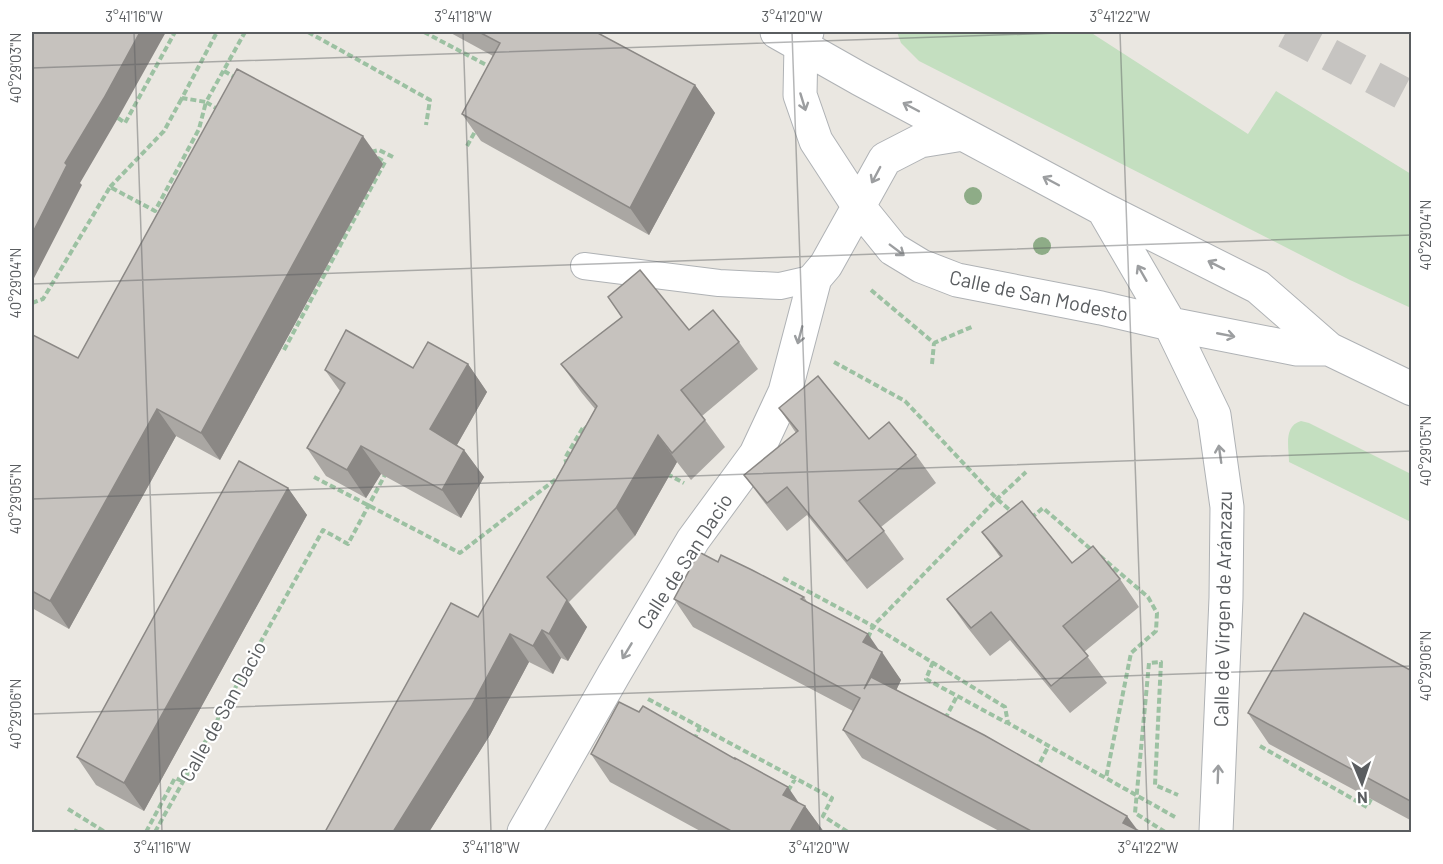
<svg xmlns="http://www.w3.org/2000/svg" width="1443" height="864" font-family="Barlow,sans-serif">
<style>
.green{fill:#c4dfc0}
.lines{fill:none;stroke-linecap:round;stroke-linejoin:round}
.highway-tunnel{stroke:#c6c4c1;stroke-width:33;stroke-dasharray:33 16;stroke-linecap:butt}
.lane-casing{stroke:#afb2b5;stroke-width:28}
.street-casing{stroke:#afb2b5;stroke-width:35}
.path{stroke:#9cc1a2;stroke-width:4;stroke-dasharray:6 3;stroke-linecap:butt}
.lane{stroke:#fff;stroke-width:26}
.street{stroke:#fff;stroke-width:33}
.tree{fill:#8eac87}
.wall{fill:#aaa7a3}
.shaded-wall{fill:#8b8885}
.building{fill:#c6c2be;stroke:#8b8885;stroke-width:1.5}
.oneway{stroke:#9c9ea0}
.ticks{fill:none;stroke:#5a5d60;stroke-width:1.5;stroke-opacity:0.45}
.labels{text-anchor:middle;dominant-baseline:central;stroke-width:4.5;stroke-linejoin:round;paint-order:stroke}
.street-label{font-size:20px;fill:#5a5d60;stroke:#fff}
.neatline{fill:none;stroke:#5a5d60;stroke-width:2}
.ticks-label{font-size:15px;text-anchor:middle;fill:#5a5d60}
</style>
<rect width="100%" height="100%" fill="#eae7e1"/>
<!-- green -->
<path class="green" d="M897 32H1090L1248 134 1276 91 1411 174V308L1350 280 919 61 901 43Z
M1301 421 1309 423 1411 474V522L1289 462C1289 448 1283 426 1301 421Z"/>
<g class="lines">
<!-- highway-tunnel -->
<path class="highway-tunnel" d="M1286 32 1412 98"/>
<defs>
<path id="lane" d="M584 266 719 283 780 286 815 278"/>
<path id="street" d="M777 32 860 79 963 134 1103 209 1258 287 1329 349 1412 389
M807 32 801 44 800 95 816 141 859 207 893 249 921 266 957 280 1101 308 1170 324 1297 349H1329
M1103 209 1170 324 1214 415 1227 507 1226 598 1216 832
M524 832 614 674 693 540 756 454 785 392 815 278 826 265 885 159 920 141 963 134"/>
</defs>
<!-- lane casing -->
<use href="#lane" class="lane-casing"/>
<!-- street casing -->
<use href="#street" class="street-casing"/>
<!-- path -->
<path class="path" d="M308 32 430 100 426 125
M424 32 492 68
M224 71 236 78
M219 110 206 102 245 32
M118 118 125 123 175 32
M467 146 477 128
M371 152 379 150 393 157
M110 187 164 131 182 98
M871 290 934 343 974 326
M32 303 43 299 110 187 155 211 199 129 206 102 182 98 217 32
M284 350 385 162 376 157
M834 362 905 401 997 499 1012 512
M932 364 934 343
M567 465 565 458 584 426 587 429
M667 474 684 483
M314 477 460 553 560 476
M1031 518 1043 508 1094 552
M1100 556 1148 597 1157 613 1156 631 1131 653 1106 778
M783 578 873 626 1005 707 1008 723 1175 817
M868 638 873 626 997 499 1026 472
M933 662 926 679 1007 723
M648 699 832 798 823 816 848 832
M945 719 957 696
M694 740 700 727
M1260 746 1367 807 1371 799
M1036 770 1048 747
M788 791 795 779
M68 809 105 832
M74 830 78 832
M146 832 175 778 182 781
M155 832 323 530 348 544 387 471
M1165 832 1135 813 1149 663 1161 662 1155 785 1178 795"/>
<!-- lane -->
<use href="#lane" class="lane"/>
<!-- street -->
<use href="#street" class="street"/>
</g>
<!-- trees -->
<g class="tree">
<circle cx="973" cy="196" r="9"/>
<circle cx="1042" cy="246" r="9"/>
</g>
<!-- wall -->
<path class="wall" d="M449 32H596L695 85 715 113 649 235 481 141 462 114 493 56Z
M383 164 220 460 176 436 69 629 32 608V338L78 358Z
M689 330 739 342 758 369 702 416 725 447 691 480 677 462 635 536 569 602 587 627 568 661 561 658 553 674 529 662 490 735 429 832H325L478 617 534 519 595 409 581 392 561 364Z
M468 364 487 392 457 445 464 450 484 477 461 518 381 474 366 498 326 476 307 448 340 391 325 370 413 368Z
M779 408 916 455 936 483 881 527 904 559 867 589 807 515 787 531 764 502 744 475 796 433Z
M288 488 307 515 144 811 96 785 77 757Z
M982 532 1120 579 1139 607 1084 652 1107 683 1070 713 1010 640 990 656 967 627 947 599 1000 557Z
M718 562 804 597 808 603 879 651 901 680 896 690 1127 816 1137 831 1141 832H1001L862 758 843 730 853 711 693 627 674 599Z
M1412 671V821L1269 744 1248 713Z
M639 712 735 759 799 803 805 806 824 832H702L610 782 591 754Z"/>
<!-- shaded-wall -->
<path class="shaded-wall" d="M140 32H166L118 118 80 183 82 185 32 282V234L65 163Z
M695 85 715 113 649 235 630 208Z
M363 136 383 164 220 460 201 433Z
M468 364 487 392 450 457 430 429Z
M157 409 176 436 69 629 50 601Z
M658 435 677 462 635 536 616 508Z
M361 446 381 474 366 498 347 470Z
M464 450 484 477 461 518 442 490Z
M288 488 307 515 144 811 124 783Z
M567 600 587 627 568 661 549 634Z
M542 630 561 658 553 674 533 646Z
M510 634 529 662 490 735 429 832H393Z
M868 634 881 653 882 652 901 680 884 717 864 689 863 642Z
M788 787 803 809 805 806 824 832H793L791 830 783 795Z
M1127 816 1139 832 1123 823Z"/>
<!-- building -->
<path class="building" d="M32 32H140L104 98 65 163 67 165 32 234Z
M479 32H596L695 85 630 208 462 114 500 43Z
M237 69 363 136 201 433 157 409 50 601 32 591V338L33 335 78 358Z
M640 270 689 330 713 310 739 342 681 390 705 420 672 453 658 435 616 508 547 577 567 600 549 634 542 630 533 646 510 634 471 707 393 832H325L451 603 478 617 534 519 597 406 561 364 622 317 608 297Z
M346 330 413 368 428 342 468 364 430 429 464 450 442 490 361 446 347 470 307 448 345 383 325 370Z
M818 376 869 439 889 422 916 455 859 501 884 531 847 561 787 487 767 503 744 475 798 431 779 408Z
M239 461 288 488 124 783 77 757Z
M1022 501 1072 563 1093 546 1120 579 1063 626 1088 656 1051 686 991 612 971 628 947 599 1002 556 982 532Z
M699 552 718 562 721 555 752 570 804 597 801 599 868 634 863 642 882 652 864 689 871 677 984 735 1127 816 1123 823 1141 832H1033L843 730 860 698 674 599Z
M1304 613 1412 671V802L1248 713Z
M619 702 639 712 643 706 735 759V758L788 787 783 795 805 806 791 830 795 832H733L591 754Z"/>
<!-- one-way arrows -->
<defs><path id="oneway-shaft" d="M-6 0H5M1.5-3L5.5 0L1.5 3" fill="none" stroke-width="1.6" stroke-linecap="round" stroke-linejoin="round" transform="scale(1.5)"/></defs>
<g class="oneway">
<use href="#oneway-shaft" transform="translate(803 102) rotate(73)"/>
<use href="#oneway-shaft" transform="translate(911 107) rotate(-152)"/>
<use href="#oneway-shaft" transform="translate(876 175) rotate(118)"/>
<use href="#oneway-shaft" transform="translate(1051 181) rotate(-152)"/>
<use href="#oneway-shaft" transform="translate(897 250) rotate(37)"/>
<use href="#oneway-shaft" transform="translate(1216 265) rotate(-153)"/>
<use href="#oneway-shaft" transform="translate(1142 273) rotate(-120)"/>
<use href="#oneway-shaft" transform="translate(800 335) rotate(105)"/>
<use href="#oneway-shaft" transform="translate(1226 335) rotate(11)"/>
<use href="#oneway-shaft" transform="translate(1220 454) rotate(-98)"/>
<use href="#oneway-shaft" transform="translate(627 651) rotate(121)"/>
<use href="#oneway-shaft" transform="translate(1218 774) rotate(-88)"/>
</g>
<!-- ticks -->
<path class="ticks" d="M134 32 162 832M463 32 491 832M792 32 820 832M1120 32 1148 832M32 68 1086 32M32 284 1412 235M32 499 1412 451M32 714 1412 666"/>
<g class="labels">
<!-- street labels -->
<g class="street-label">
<text transform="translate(1039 295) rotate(12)">Calle de San Modesto</text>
<text transform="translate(684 561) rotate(-57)">Calle de San Dacio</text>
<text transform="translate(1222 609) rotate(-89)">Calle de Virgen de Aránzazu</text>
<text transform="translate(222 711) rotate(-61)">Calle de San Dacio</text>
</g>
</g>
<!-- border -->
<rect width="1443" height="864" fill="none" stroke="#ffffff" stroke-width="66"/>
<!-- north arrow -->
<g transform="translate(1362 783) rotate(178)" stroke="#ffffff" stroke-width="4.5" paint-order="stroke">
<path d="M0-4.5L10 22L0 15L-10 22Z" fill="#5a5d60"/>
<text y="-9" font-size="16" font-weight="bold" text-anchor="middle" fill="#5a5d60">N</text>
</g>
<rect x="33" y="33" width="1377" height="798" class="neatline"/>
<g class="ticks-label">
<text x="134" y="22">3°41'16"W</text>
<text x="463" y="22">3°41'18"W</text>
<text x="792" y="22">3°41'20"W</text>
<text x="1120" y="22">3°41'22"W</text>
<text transform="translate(16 68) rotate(-90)" y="5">40°29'03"N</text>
<text transform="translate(1426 235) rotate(-90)" y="5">40°29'04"N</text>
<text transform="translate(16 283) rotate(-90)" y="5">40°29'04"N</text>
<text transform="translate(1426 451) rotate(-90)" y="5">40°29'05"N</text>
<text transform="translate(16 499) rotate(-90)" y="5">40°29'05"N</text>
<text transform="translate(1426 666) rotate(-90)" y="5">40°29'06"N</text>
<text transform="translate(16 714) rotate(-90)" y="5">40°29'06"N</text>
<text x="162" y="853">3°41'16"W</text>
<text x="491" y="853">3°41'18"W</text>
<text x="819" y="853">3°41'20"W</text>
<text x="1148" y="853">3°41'22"W</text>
</g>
</svg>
